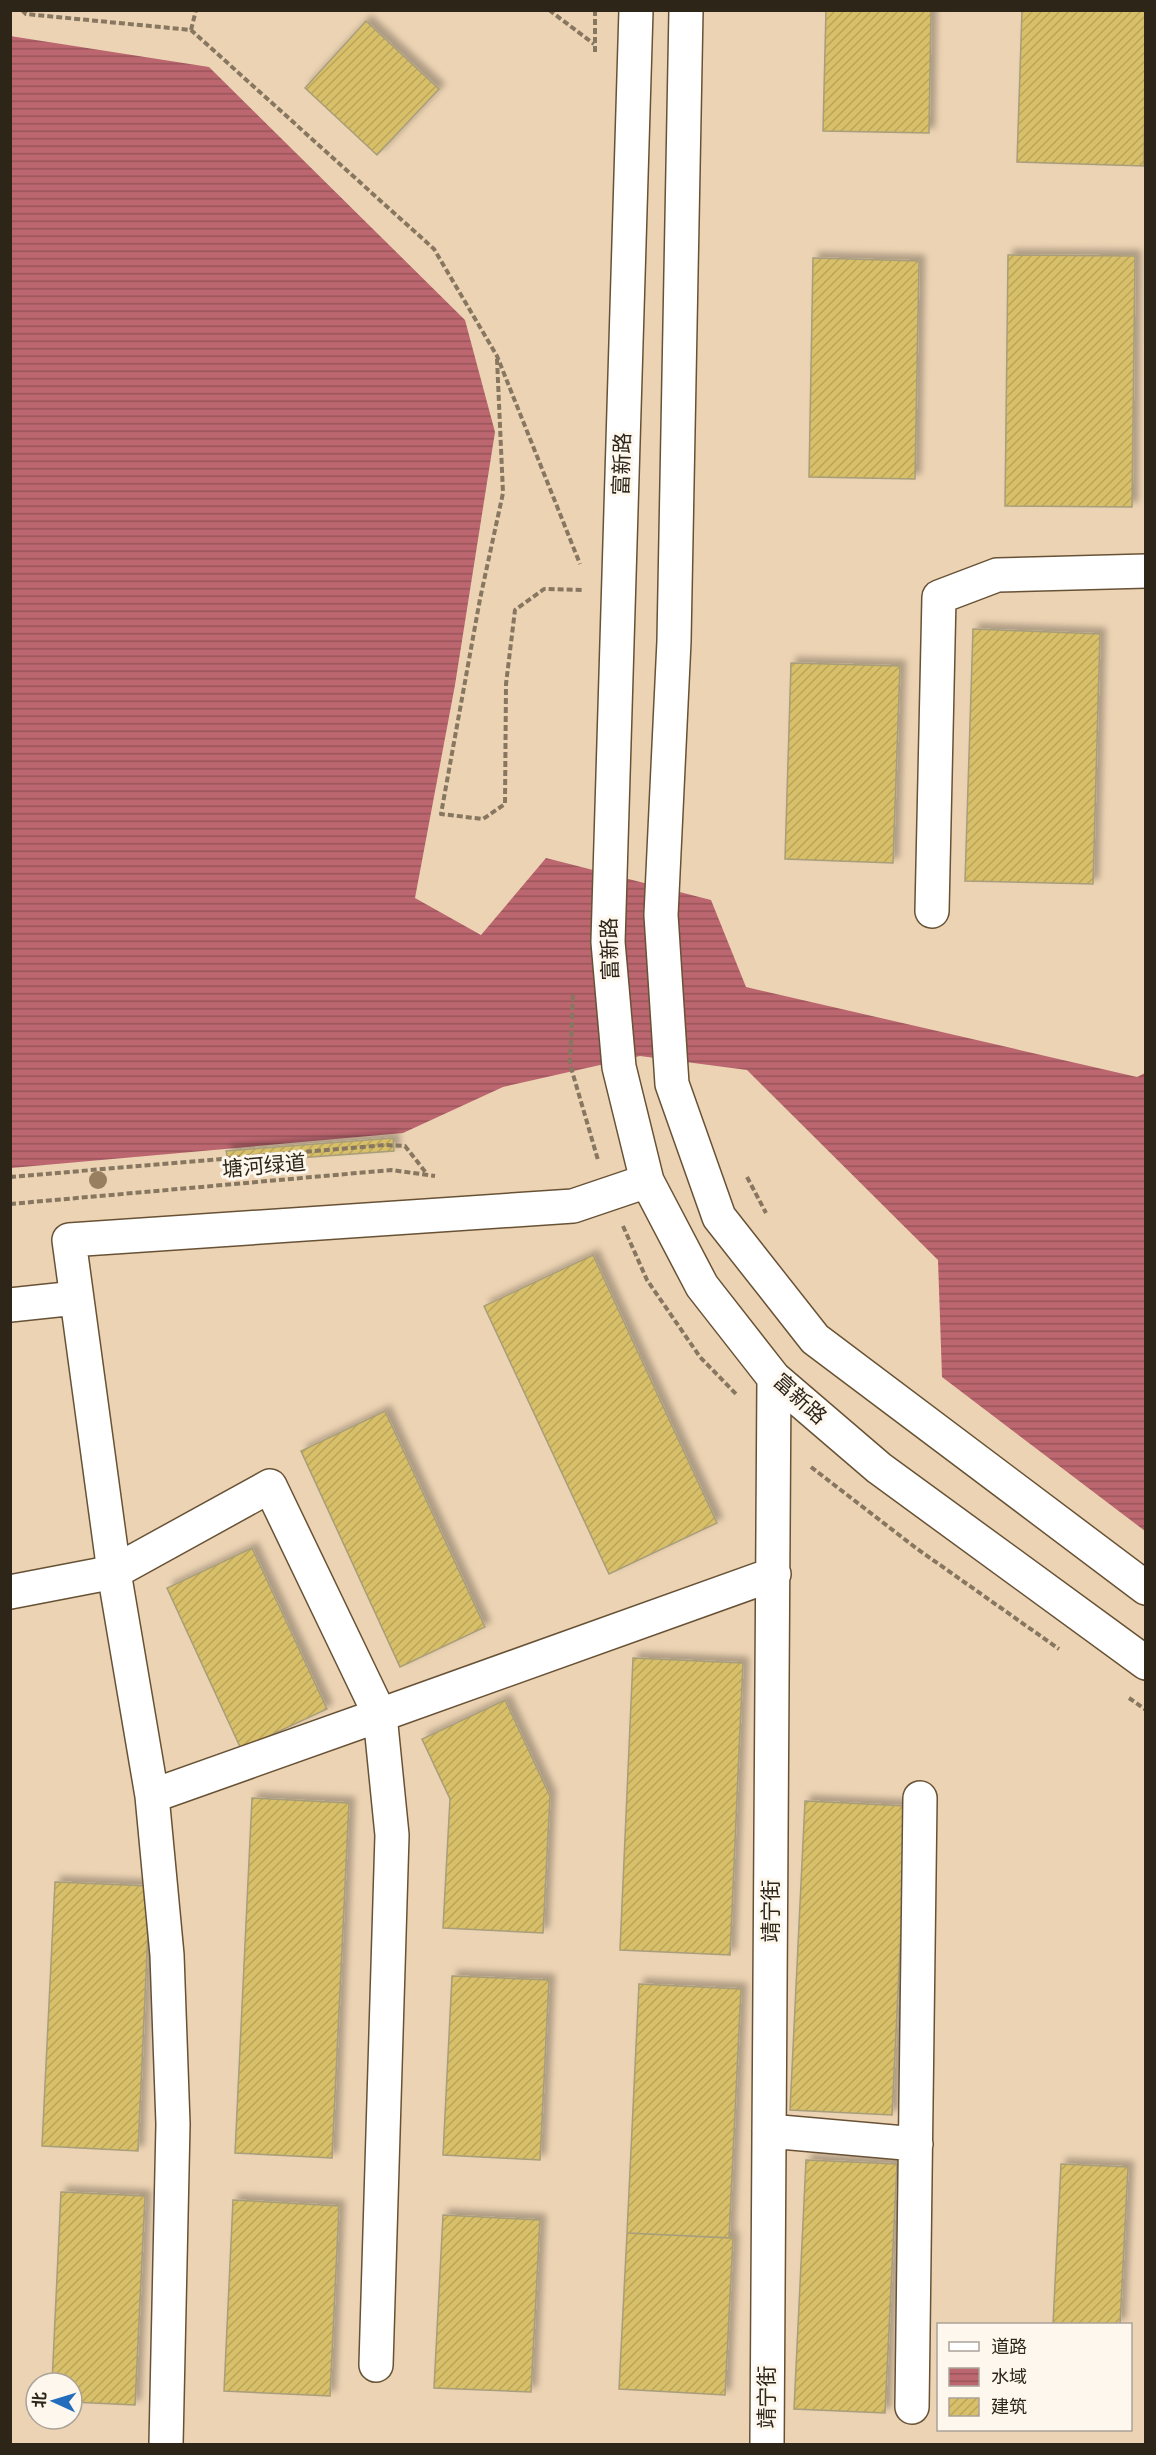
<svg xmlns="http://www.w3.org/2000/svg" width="1156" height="2455" font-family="'Times New Roman','Noto Sans SC',serif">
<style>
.water{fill:url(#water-rules)}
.building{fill:url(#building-hatch);stroke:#a89e7b;stroke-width:1.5;filter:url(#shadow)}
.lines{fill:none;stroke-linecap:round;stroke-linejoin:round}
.minor-casing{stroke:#685236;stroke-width:36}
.path{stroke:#877761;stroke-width:4;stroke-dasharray:6 3;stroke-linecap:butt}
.minor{stroke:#fff;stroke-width:33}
.tree{fill:#977f5f}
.labels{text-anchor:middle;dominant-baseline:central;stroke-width:6;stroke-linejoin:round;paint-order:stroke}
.street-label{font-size:21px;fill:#2e2519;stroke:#fef7ed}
</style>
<defs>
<pattern id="water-rules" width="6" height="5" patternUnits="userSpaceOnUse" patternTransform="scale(1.5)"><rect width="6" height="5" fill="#bc6670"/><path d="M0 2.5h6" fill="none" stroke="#99545b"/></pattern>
<pattern id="building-hatch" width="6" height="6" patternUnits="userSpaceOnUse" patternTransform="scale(1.5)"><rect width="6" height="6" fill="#d8bf69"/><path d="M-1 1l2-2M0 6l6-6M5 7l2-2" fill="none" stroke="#baa45a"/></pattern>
<filter id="shadow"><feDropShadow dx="5.5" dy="-5.5" stdDeviation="3" flood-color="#0004"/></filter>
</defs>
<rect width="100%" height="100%" fill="#ecd3b3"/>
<!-- water -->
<path class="water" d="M10 36 209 67 465 320 495 432 455 685 415 898 481 935 546 858 711 900 746 987 1137 1077 1145 1073V1531L942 1377 938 1260 747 1070 640 1056 503 1087 403 1133 11 1168Z"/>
<!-- building -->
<path class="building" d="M826 10H931L929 133 823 131Z
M1022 10H1146L1144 166 1017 162Z
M366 21 439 89 377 155 305 88Z
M1008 255 1135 256 1132 507 1005 506Z
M813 258 919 261 915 479 809 477Z
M973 629 1100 634 1093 884 965 881Z
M791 663 900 666 893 863 785 859Z
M393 1138 394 1151 229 1163 226 1151Z
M593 1255 717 1523 609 1574 484 1306Z
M385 1411 485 1627 400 1667 301 1451Z
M252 1548 327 1709 241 1749 167 1588Z
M633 1658 743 1663 730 1955 620 1950Z
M505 1700 550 1796 543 1933 443 1928 450 1799 422 1739Z
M252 1798 349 1803 332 2158 235 2153Z
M805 1801 907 1806 892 2115 790 2110Z
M55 1882 150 1886 138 2151 42 2146Z
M452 1976 549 1980 540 2160 443 2155Z
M639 1984 741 1989 729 2238 627 2233Z
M806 2160 897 2164 885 2413 794 2409Z
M1061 2164 1128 2167 1120 2324H1053Z
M61 2192 145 2196 135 2405 72 2402V2383H52Z
M233 2200 339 2206 330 2396 224 2391Z
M443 2215 540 2220 531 2392 434 2388Z
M627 2233 733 2238 725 2395 619 2389Z"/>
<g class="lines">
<defs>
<path id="minor" d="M636 10 608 942 619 1067 647 1181 702 1286 774 1378 879 1468 1146 1663
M686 10 674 641 661 915 672 1084 719 1217 815 1339 1146 1588
M932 911 939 597 997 575 1146 571
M10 1305 76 1298
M10 1592 114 1572 270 1486 380 1715 774 1574
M152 1796 380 1715 392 1835 376 2365
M769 2131 916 2144
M912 2407 920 1798
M166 2444 173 2124 167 1955 152 1796 114 1572 69 1240 573 1206 647 1181
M767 2444 774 1378"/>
</defs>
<!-- minor casing -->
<use href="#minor" class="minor-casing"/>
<!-- path -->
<path class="path" d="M22 10 26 14 191 30 434 249 497 356 580 564
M549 10 594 44
M595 10V52
M191 30 196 10
M497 359 503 493 480 599 441 814 483 819 505 804 506 684 515 610 544 589 584 590
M573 995 570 1064 598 1160
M10 1177 385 1145 405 1146 427 1174
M747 1177 766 1213
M10 1204 391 1170 435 1176
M623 1226 647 1280 700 1357 737 1395
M811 1467 916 1548 1059 1649
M1129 1698 1146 1710"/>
<!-- minor -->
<use href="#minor" class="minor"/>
</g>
<!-- trees -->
<circle class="tree" cx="98" cy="1180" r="9"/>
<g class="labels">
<!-- street labels -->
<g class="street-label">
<text transform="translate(622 464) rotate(-88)">富新路</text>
<text transform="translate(610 949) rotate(-92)">富新路</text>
<text transform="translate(264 1166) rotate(-5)">塘河绿道</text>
<text transform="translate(800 1399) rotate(42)">富新路</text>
<text transform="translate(771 1911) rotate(-90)">靖宁街</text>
<text transform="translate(767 2397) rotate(-90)">靖宁街</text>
</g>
</g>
<!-- border -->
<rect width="1156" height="2455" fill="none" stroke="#2e2519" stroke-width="24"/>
<!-- legend -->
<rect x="937" y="2323" width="195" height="108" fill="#fef7ed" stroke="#aba398" stroke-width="1.5"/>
<rect x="949" y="2342" width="30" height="9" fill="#ffffff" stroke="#aba398" stroke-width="1.5"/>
<text x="991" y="2353" font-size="18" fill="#2e2519">道路</text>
<rect x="949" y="2368" width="30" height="18" fill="url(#water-rules)" stroke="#aba398" stroke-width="1.5"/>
<text x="991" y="2383" font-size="18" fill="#2e2519">水域</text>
<rect x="949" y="2398" width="30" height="18" fill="url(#building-hatch)" stroke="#aba398" stroke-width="1.5"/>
<text x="991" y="2413" font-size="18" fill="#2e2519">建筑</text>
<!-- north arrow -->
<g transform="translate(54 2401) rotate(274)"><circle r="28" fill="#fef7ed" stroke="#aba398" stroke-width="1.5"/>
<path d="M0-4.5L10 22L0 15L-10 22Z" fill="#246dbd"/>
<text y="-9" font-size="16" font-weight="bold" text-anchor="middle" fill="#2e2519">北</text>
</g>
</svg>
